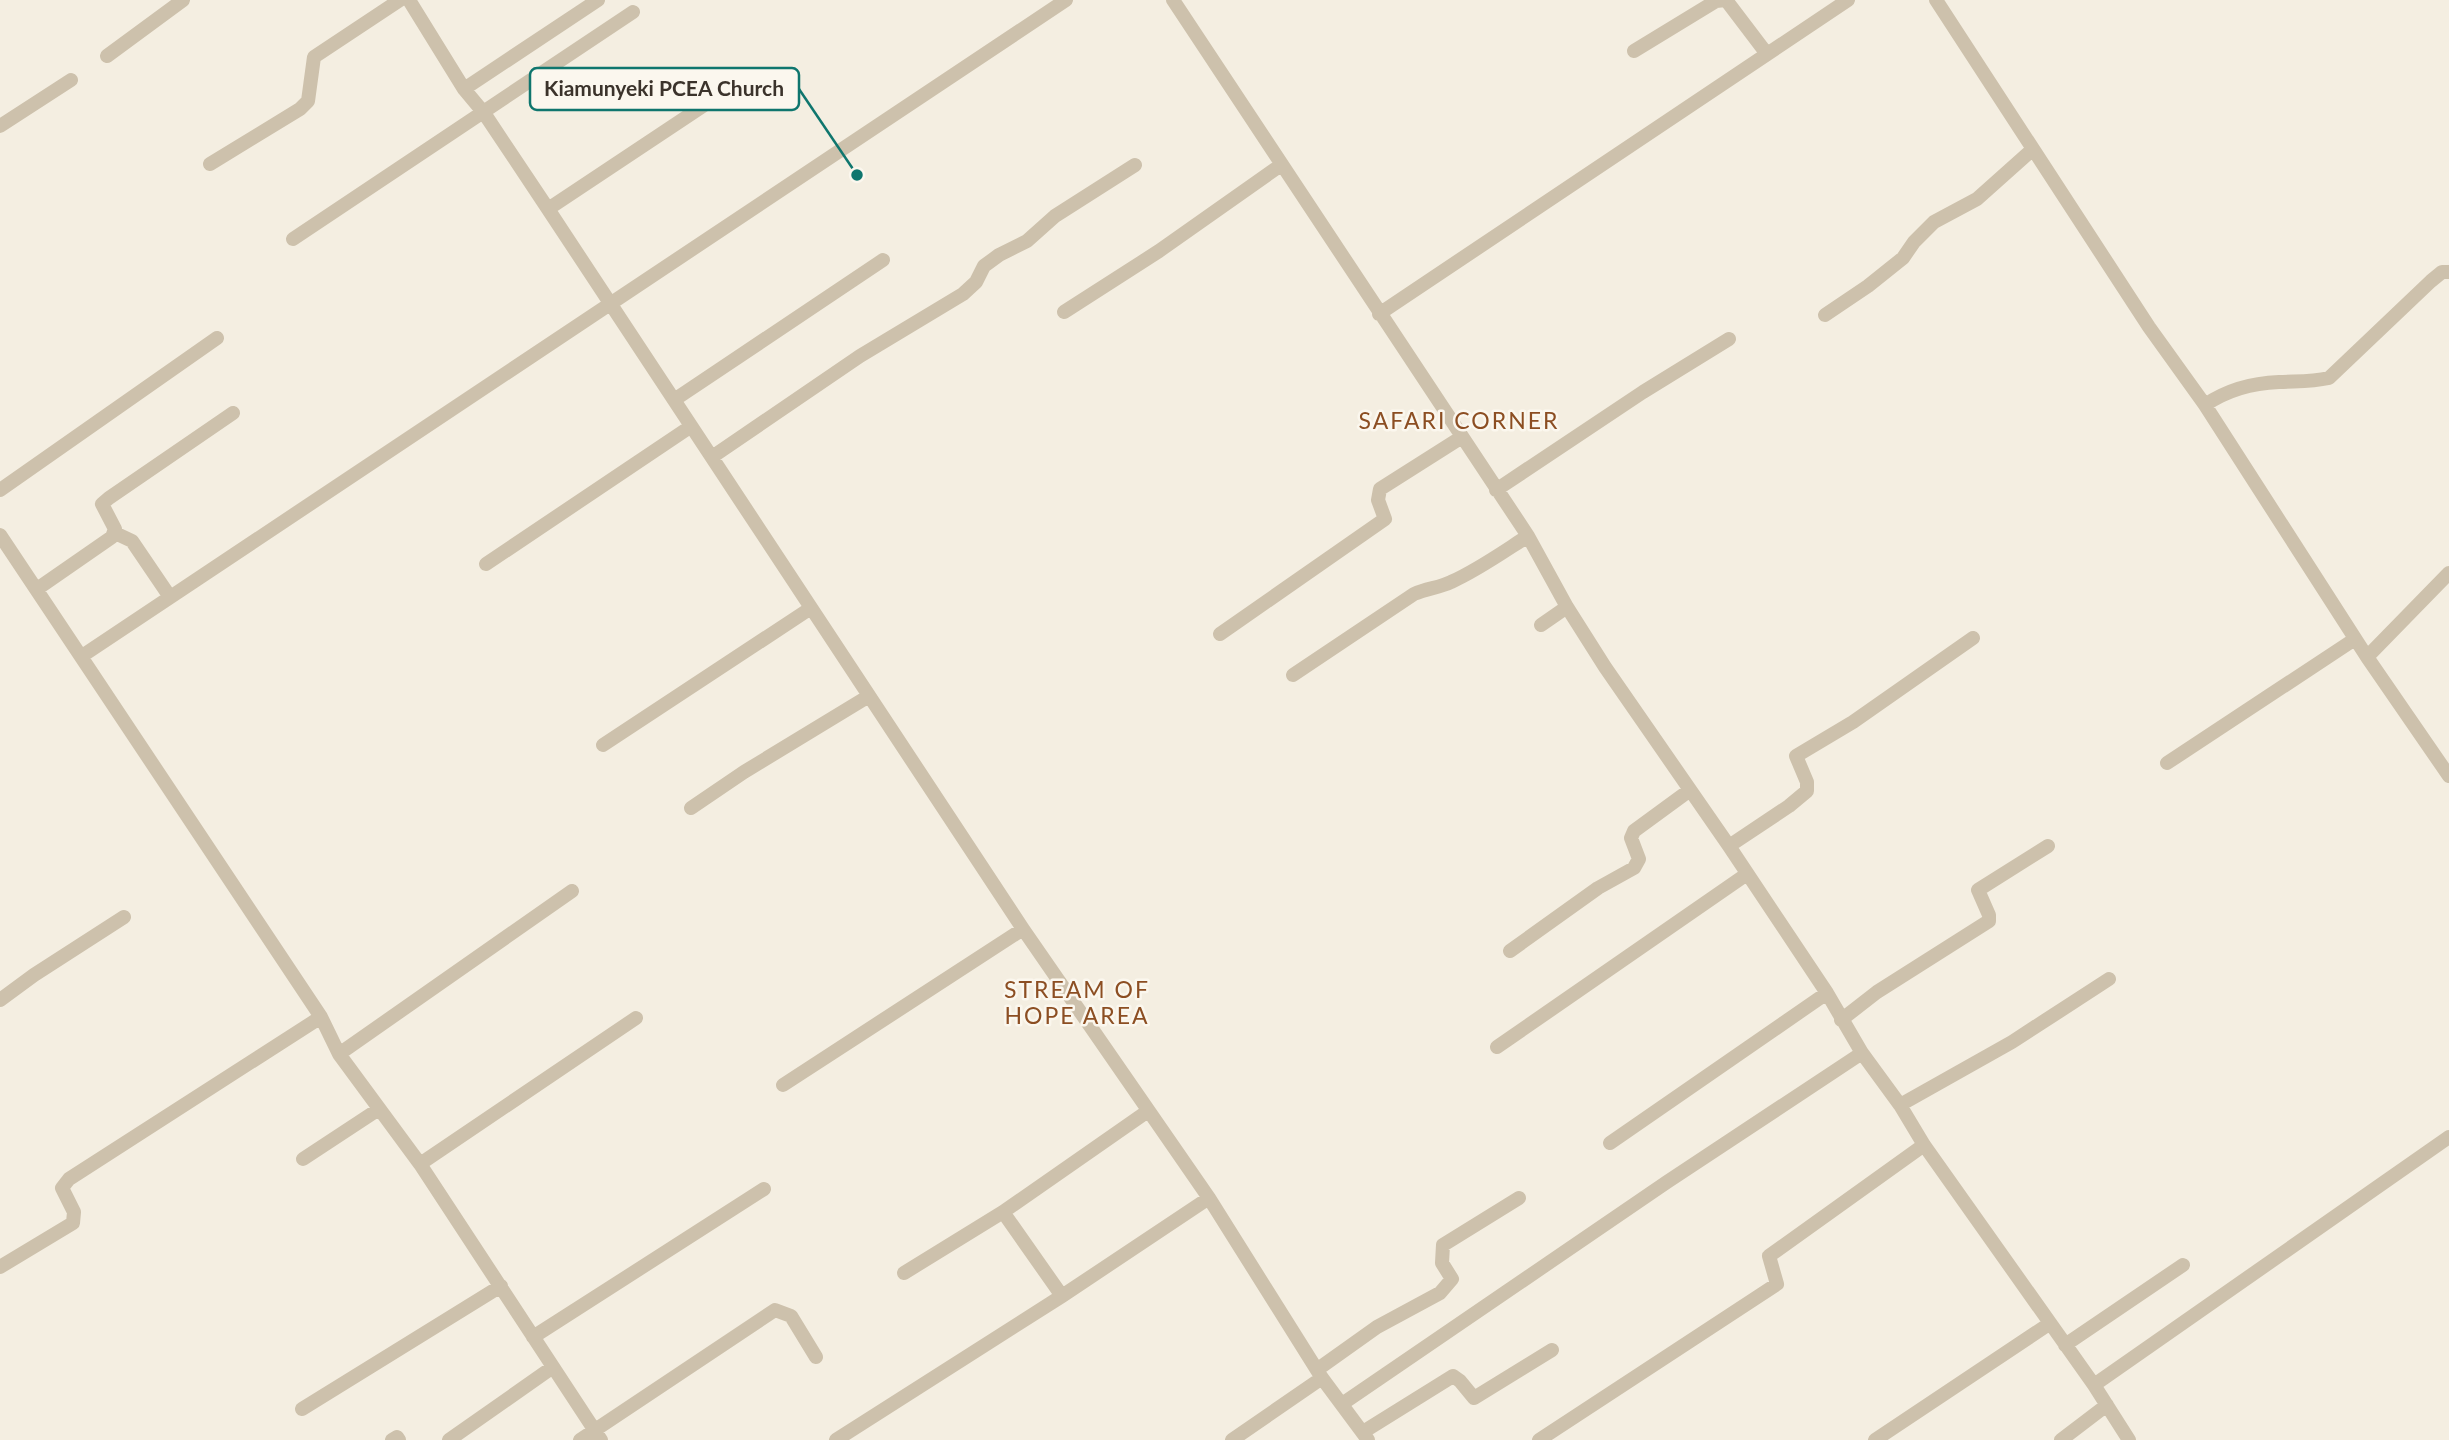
<svg xmlns="http://www.w3.org/2000/svg" width="2449" height="1440" font-family="Lato,sans-serif">
<style>
.lines{fill:none;stroke-linecap:round;stroke-linejoin:round}
.minor{stroke:#cdc1ac;stroke-width:14}
.labels{text-anchor:middle;dominant-baseline:central;stroke-width:5;stroke-linejoin:round;paint-order:stroke}
.quarter-label{font-size:23px;letter-spacing:2px;fill:#8c4e22;stroke:#fbf7ee}
.leader{fill:none;stroke:#0f766e;stroke-width:2.5}
.callout-dot{fill:#0f766e;stroke:#fbf7ee;stroke-width:2.5}
.callout{fill:#fbf7ee;stroke:#0f766e;stroke-width:2.5}
.callout-label{font-size:21px;text-anchor:middle;font-weight:bold;fill:#3b332b}
</style>
<rect width="100%" height="100%" fill="#f4eee1"/>
<g class="lines">
<!-- minor -->
<path class="minor" d="M409 0 464 89 484 113 548 209 1023 929 1209 1198 1322 1378 1368 1440
M1173 0 1528 536 1567 607 1605 667 1729 846 1827 993 1862 1053 1900 1105 1924 1145 2094 1385 2129 1440
M1936 0 2149 327 2205 405 2367 657 2449 776
M1634 51 1716 1 1726 0 1767 54
M107 56 183 0
M464 89 598 0
M0 126 71 80
M210 164 300 109 308 101 314 57 400 0
M548 209 733 86
M293 239 633 12
M1064 312 1159 251 1281 165
M1379 314 1848 0
M1825 315 1868 286 1903 258 1914 242 1934 222 1977 199 2033 149
M674 400 883 260
M2205 405C2227 390 2252 383 2279 382 2297 381 2311 382 2329 378L2431 281 2442 272H2449
M712 457 860 356 963 294 976 282 984 266 999 255 1027 241 1055 216 1135 165
M0 490 217 338
M1496 490 1643 392 1729 339
M115 533 132 541 170 597
M0 535 321 1017 339 1054 420 1164 601 1440
M486 564 690 427
M37 589 112 537 115 529 102 504 109 498 233 413
M1541 625 1567 607
M1220 634 1385 519 1378 500 1380 489 1462 437
M82 656 1066 0
M2367 657 2449 573
M1293 675 1414 594C1427 588 1439 588 1451 582 1478 570 1503 552 1528 536
M603 745 811 608
M2167 763 2355 639
M691 808 744 772 869 696
M1729 846 1789 806 1807 791V782L1796 756 1853 722 1973 638
M1510 951 1598 888 1634 868 1639 859 1631 838 1634 831 1690 790
M0 1000 34 975 124 917
M1841 1020 1877 992 1989 921V915L1978 890 2048 846
M1497 1047 1747 874
M339 1054 572 891
M783 1085 1023 929
M1900 1105 2012 1042 2109 979
M1610 1143 1827 993
M303 1159 379 1109
M420 1164 636 1018
M1003 1212 1062 1296
M0 1267 73 1223 74 1212 62 1188 69 1179 321 1017
M904 1273 1003 1212 1148 1111
M533 1337 764 1189
M2065 1345 2183 1265
M1318 1369 1377 1327 1440 1293 1452 1279 1442 1263 1443 1245 1519 1198
M2094 1385 2449 1137
M1342 1404 1667 1182 1862 1053
M302 1409 501 1286
M1363 1432 1453 1376 1460 1381 1474 1398 1552 1350
M392 1440 397 1437 399 1440
M449 1440 553 1367
M580 1440 775 1310 791 1316 816 1357
M836 1440 1062 1296 1209 1198
M1232 1440 1322 1378
M1539 1440 1777 1284 1769 1256 1924 1145
M1875 1440 2049 1324
M2061 1440 2107 1405"/>
</g>
<g class="labels">
<!-- quarter labels -->
<g class="quarter-label">
<text x="1459" y="420">SAFARI CORNER</text>
<text x="1077" y="989">STREAM OF<tspan x="1077" dy="26">HOPE AREA</tspan></text>
</g>
</g>
<!-- callouts -->
<path class="leader" d="M857 175L799 89"/>
<circle class="callout-dot" cx="857" cy="175" r="7"/>
<rect class="callout" x="530" y="68" width="269" height="42" rx="7"/>
<g class="callout-label">
<text x="664" y="96">Kiamunyeki PCEA Church</text>
</g>
</svg>
